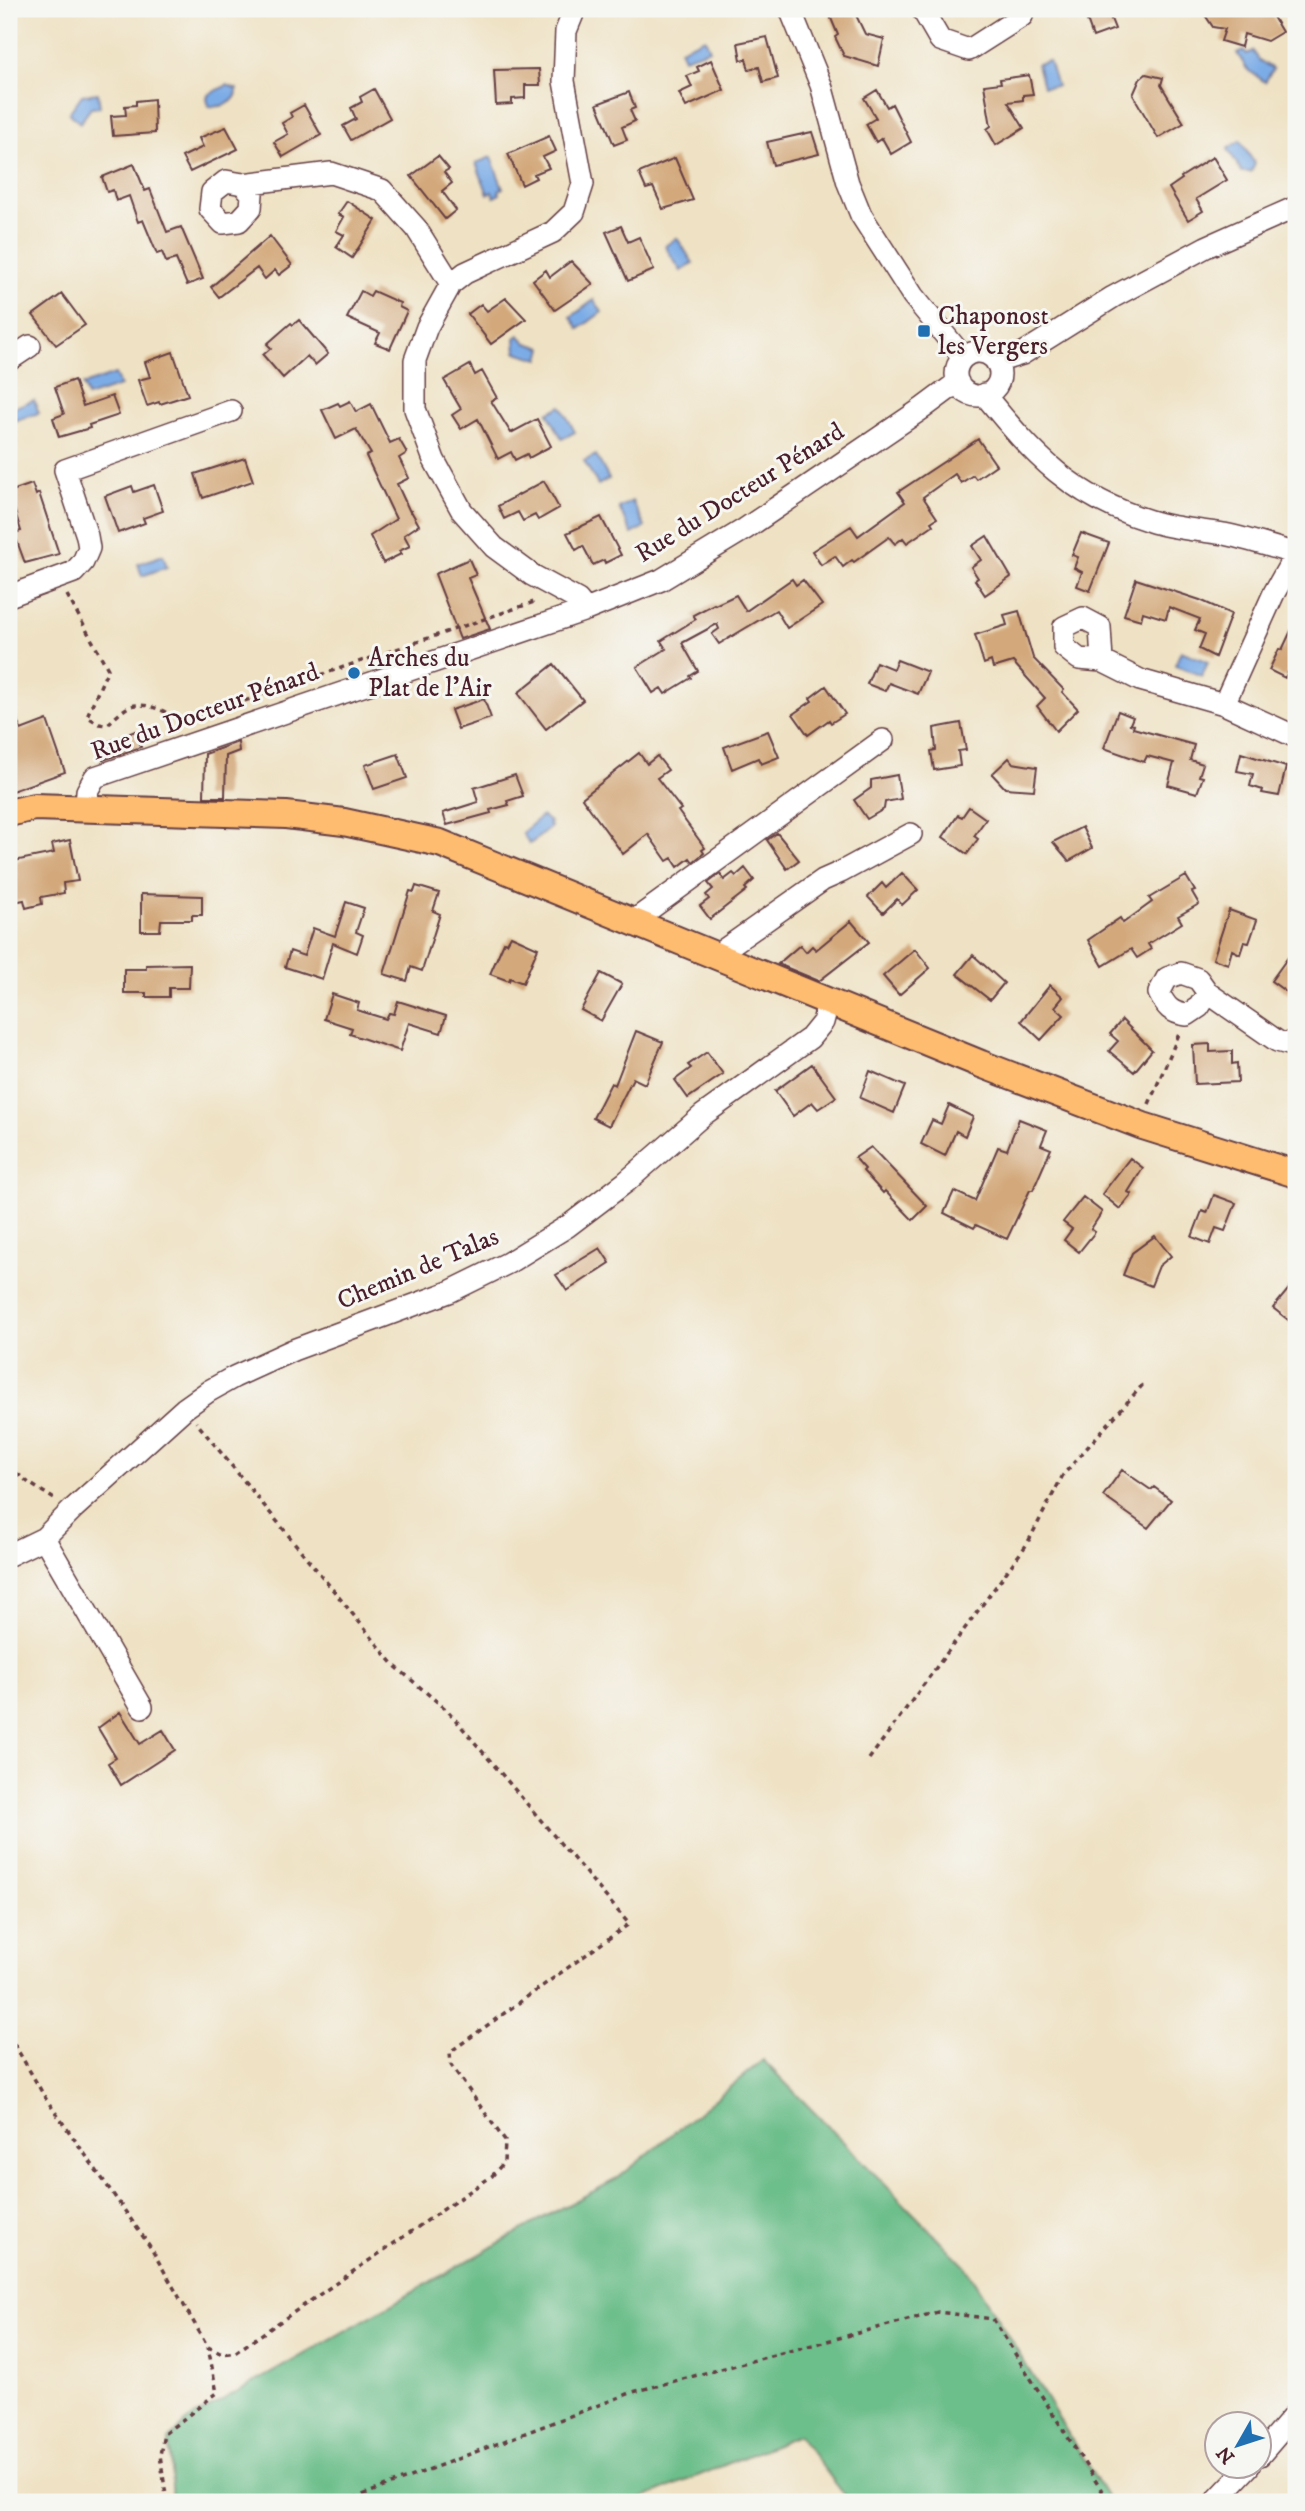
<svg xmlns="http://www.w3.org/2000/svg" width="1305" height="2511" font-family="'IM FELL DW Pica',serif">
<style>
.forest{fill:#6cbe8a;stroke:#5b6e5a;stroke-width:2}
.water{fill:#7bace6;stroke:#626688;stroke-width:2}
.building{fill:#d3a97c}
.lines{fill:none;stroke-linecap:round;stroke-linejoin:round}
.minor-casing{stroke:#633c42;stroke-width:24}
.major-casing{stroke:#633c42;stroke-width:30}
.path{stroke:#633c42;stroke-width:3.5;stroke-dasharray:5 5;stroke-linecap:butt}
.minor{stroke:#fff;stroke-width:21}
.major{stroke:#febc70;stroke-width:26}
.poi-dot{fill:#1f6fb2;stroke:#f6f6f2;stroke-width:2.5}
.labels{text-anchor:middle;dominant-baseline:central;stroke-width:6;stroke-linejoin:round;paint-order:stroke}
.poi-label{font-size:26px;fill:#4a1f2b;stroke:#f6f6f2;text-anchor:start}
.street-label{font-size:26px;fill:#4a1f2b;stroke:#f6f6f2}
</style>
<rect width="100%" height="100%" fill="#f6f6f2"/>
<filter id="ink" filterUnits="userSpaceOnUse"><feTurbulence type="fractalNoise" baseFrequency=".0143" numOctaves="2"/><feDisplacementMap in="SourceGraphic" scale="14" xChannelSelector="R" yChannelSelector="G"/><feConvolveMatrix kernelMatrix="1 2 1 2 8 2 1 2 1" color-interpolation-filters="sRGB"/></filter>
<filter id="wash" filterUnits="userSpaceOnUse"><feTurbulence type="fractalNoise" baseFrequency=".00686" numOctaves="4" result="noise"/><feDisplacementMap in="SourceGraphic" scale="28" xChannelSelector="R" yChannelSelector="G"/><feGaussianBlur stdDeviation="1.57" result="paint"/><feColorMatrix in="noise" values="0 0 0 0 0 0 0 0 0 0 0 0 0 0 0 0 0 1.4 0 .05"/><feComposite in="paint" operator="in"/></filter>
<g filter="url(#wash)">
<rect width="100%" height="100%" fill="#efe2c4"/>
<!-- forest -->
<path class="forest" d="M763 2060 965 2266 1110 2502H850L798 2435 634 2502H173L169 2440 187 2421 543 2218 617 2179Z"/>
<!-- water -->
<path class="water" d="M705 38 710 49 684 58 680 49Z
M1243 50 1247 54 1253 51 1259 60 1273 69 1265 82 1247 69 1237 53Z
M1049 61 1057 86 1043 87 1037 64Z
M227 85 237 89C238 103 221 108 209 106L207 99 208 95Z
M98 93 100 107 91 108 80 123 69 113 82 95Z
M1240 141 1255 164 1251 172H1242L1228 149Z
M491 157 503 188 499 190 500 194 494 197 492 192 488 194 476 163Z
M677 238 693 263 681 271 665 246Z
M594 300 602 312 579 329 571 317Z
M519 335 527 343 543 348 540 359 516 352 515 338Z
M115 374 120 386 87 397 83 385Z
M34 400 39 413 14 421 10 409Z
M561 406 575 432 562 439 548 413Z
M596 455 609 479 598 485 584 461Z
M632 501 645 527 632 534 619 508Z
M163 555 167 567 142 576 138 564Z
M1181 651 1208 662 1202 676 1175 665Z
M542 816 550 822 548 824 551 827 530 844 522 833Z"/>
<g id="blocks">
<!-- building -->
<path class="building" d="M846 9H853L865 34 884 39 878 66 844 56 835 37 838 35 830 16Z
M1083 9H1107L1115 29 1093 37Z
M1201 9H1249L1272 15 1282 32 1267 41 1244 34 1241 47 1221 41 1225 29 1213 27Z
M767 37 778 78 763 82 759 67 749 70 746 59 741 60 738 43Z
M711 60 724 90 686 107 679 93 692 87 687 76 699 71 697 67Z
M539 69 540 85H525V98L512 99V104L496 105 494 70Z
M1146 74 1163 78 1161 85 1184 123 1158 138 1133 95 1140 79Z
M1029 75 1033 94 1023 95V100L1008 102 1024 128 996 145 987 129 991 126 984 85 1001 83 1000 79Z
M374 89 390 118 351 140 343 126 356 119 351 108 362 102 360 97Z
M877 90 887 107 892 104 911 142 891 154 882 138 876 142 866 124 876 118 864 98Z
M629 92 635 108 630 110 635 121 622 127 627 140 614 145 597 104Z
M154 99 155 133 113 136 111 116 126 115 125 106 136 105V101Z
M304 105 321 135 283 157 274 142 288 134 282 123 292 117 290 113Z
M226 127 238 149 190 172 182 157 203 147 199 138Z
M812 132 819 154 773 165 767 142Z
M549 136 556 151 543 157 549 168 534 174 536 178 522 185 508 154Z
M438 156 449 169 444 172 452 183 442 191 456 210 445 219 411 176Z
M1213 157 1227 180 1196 199 1203 211 1188 220 1169 188 1182 179 1181 177Z
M675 158 693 200 663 209 653 187 646 189 639 173Z
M134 164 145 191 150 189 167 232 181 227 203 279 187 285 176 259 166 262 162 252 157 254 143 220 138 222 129 196 116 201 113 190 107 192 102 177Z
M347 201 376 220 352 258 336 247 344 235 336 231 344 217 338 214Z
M621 226 628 242 639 237 654 270 628 281 606 232Z
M270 236 292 265 279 275 275 270 265 279 257 268 219 297 211 287Z
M571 261 593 284 555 310 533 280 546 270 550 277Z
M361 291 370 296 373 291 400 303 399 307 407 311 390 349 375 343 380 333 347 318Z
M62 294 85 325 56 345 33 315Z
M506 298 526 319 491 344 468 314 481 304 487 311Z
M299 320 328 354 315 365 307 356 283 378 263 355 271 348 267 344 291 323 293 325Z
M173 352 188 395 160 404 159 402 147 406 138 380 150 377 145 362Z
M470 365 475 375 482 371 497 398 491 401 511 433 537 419 551 446 529 458 527 454 515 460 511 452 498 459 478 419 461 429 452 415 461 409 444 380Z
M74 380 83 406 112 396 119 415 89 425 90 428 59 437 53 418 64 414 55 387Z
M350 401 356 412 371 404 390 443 399 439 407 453 399 458 409 478 397 484 410 512 411 511 419 525 404 535 410 546 399 551 401 554 383 563 370 536 396 519 366 456 371 454 356 429 336 439 322 410 338 403 340 406Z
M978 439 996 465 976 479 973 475 961 483 955 474 923 497 937 518 931 522 933 525 907 543 903 538 895 544 889 537 854 562 852 560 843 567 835 556 821 565 812 551 851 526 858 536 905 502 898 492Z
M245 458 253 481 203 498 195 474Z
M544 481 559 508 538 520 535 515 523 521 518 512 504 519 498 506Z
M32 484 36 495 39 493 59 554 25 563 14 533 21 531 9 492Z
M154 485 163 511 143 518 145 523 118 533 105 496 132 486 134 492Z
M601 517 621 555 605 563 604 560 593 565 583 546 576 550 567 533Z
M1081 533 1109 543 1090 591 1077 586 1082 572 1074 568 1078 557 1072 555Z
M987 536 1011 577 985 595 975 580 978 578 971 567 981 560 972 546Z
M469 559 476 575 468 578 490 629 460 639 435 574Z
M792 579 796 585 803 580 822 605 787 628 776 610 719 644 712 634 719 629 717 624 682 643 698 671 690 676 691 678 665 694 661 688 653 693 637 667 666 649 661 641 696 619 693 615 714 604 715 605 736 595 746 611Z
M1136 579 1200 600 1231 614 1215 657 1199 649 1205 634 1195 630 1200 619 1169 607 1166 619 1143 612 1141 620 1124 615Z
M1019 611 1033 658 1064 690 1062 692 1078 709 1056 731 1037 706 1045 698 1013 662 993 668 991 661 984 664 975 635 1007 625 1004 615Z
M1296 620V665L1292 663 1285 678 1269 670 1279 649 1282 650Z
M897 660 928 672 918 694 889 683 885 691 867 684 876 662 893 669Z
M554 664 583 700 546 729 518 693Z
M826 686 845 714 831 723 829 720 808 735 793 714 812 701 810 698Z
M484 699 491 718 458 729 451 710Z
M9 702 21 730 47 720 65 772 9 792Z
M1118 711 1133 717 1130 724 1134 725 1133 728 1194 745 1190 760 1203 764 1199 776 1203 777 1197 793 1168 785 1174 763 1147 756 1144 762 1104 748Z
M961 723 966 750 958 751 960 766 934 770 931 751 936 750 934 728Z
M135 731 141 747 103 760 98 746Z
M768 731 779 757 761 764 758 758 732 769 724 747Z
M238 742 239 751 226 756 225 797H204L205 754Z
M639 753 647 764 657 756 668 770 657 778 681 809 678 811 705 848 702 850 704 853 693 862 690 858 678 867 672 858 667 861 648 834 623 854 582 798Z
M1241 753 1286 767 1279 796 1262 793 1263 790 1250 786 1253 774 1237 771Z
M398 754 407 778 374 789 365 765Z
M1009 758 1013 763 1037 767 1034 790 1005 788 992 774Z
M515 775 523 796 507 801 509 805 490 810 491 813 447 825 443 813 478 802 474 788Z
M897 775 901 799 885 802 884 809 867 819 854 800 871 788V780Z
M969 807 986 819 974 836 978 839 967 854 943 837 958 815 962 817Z
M1082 827 1092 848 1069 861 1053 842Z
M777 833 799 860 787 869 767 840Z
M70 840 78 881 63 883 64 893 41 897 42 904 26 908 24 900 9 903V862L54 853 52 844Z
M745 868 754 880 745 888 747 890 710 919 700 906 709 899 706 895 713 889 708 883 720 874 724 880 733 873 736 876Z
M902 873 918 890 902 905 897 899 883 913 868 897 882 883 886 888Z
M1186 876 1195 891 1192 892 1199 904 1178 916 1182 923 1148 944 1151 949 1137 958 1131 949 1103 966 1088 940 1120 918 1123 923 1152 902 1149 898Z
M416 886 439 893 433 911 440 914 422 971 411 967 407 981 384 974 410 891 414 892Z
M141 894 202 896V915H192V920H161L160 931H141Z
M346 902 364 908 356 932 363 935 357 953 333 943 322 979 285 967 290 951 304 956 313 928 335 936Z
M1229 910 1257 920 1249 943 1244 942 1240 954 1232 950 1228 964 1213 959Z
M851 921 869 942 819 981 778 964 800 945 806 952 812 946 816 950Z
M511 936 538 948 523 983 510 978 509 981 490 974 504 942 507 943Z
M1296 946V999L1271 981Z
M915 949 930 968 899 995 883 976Z
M973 955 1004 983 990 1000 957 974Z
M190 964 189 988H169V997H146V993H124V969H146V965Z
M601 973 622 984 601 1021 581 1010Z
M1050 985 1063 997 1055 1007 1064 1015 1041 1040 1021 1021Z
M332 994 359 1003 357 1010 386 1019 389 1013 394 1014 398 1001 446 1016 441 1033 409 1023 400 1051 350 1034 352 1028 324 1019Z
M1122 1020 1152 1050 1134 1072 1109 1051 1118 1041 1110 1034Z
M636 1031 663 1042 645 1084 633 1078 609 1126 593 1118 611 1083 615 1085Z
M1210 1044V1052L1232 1051V1064L1237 1063 1238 1082 1195 1084 1193 1045Z
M707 1052 723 1074 688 1098 675 1080 691 1068 688 1065Z
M812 1064 836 1097 818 1109 812 1102 793 1116 775 1091Z
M870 1071 905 1086 894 1113 860 1098Z
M949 1105 973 1117 965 1136 956 1131 945 1156 921 1144 932 1120 941 1124Z
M1019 1119 1047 1130 1041 1145 1051 1149 1033 1190H1030L1007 1239 976 1225 974 1228 944 1213 954 1191 975 1201 998 1147 1007 1150Z
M871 1147 927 1206 913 1220 885 1191 883 1193 863 1171 865 1169 855 1158Z
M1130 1158 1143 1168 1128 1192 1132 1194 1120 1209 1102 1194Z
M1214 1195 1236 1203 1225 1231 1216 1228 1210 1244 1192 1237 1202 1211 1207 1213Z
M1083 1197 1102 1212 1091 1229 1095 1232 1079 1252 1064 1240 1072 1229 1063 1222Z
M1155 1236 1171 1256 1159 1266 1151 1286 1123 1275 1132 1253Z
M600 1248 610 1263 567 1291 556 1275Z
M1296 1280V1326L1273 1308Z
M1122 1470 1151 1490 1154 1487 1171 1500 1148 1528 1103 1496Z
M120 1712 140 1744 163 1730 175 1750 121 1785 108 1763 116 1758 98 1728Z"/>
</g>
</g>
<g filter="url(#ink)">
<use href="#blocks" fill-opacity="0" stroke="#633c42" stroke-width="2"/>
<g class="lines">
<defs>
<path id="minor" d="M575 9 566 31 564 81 583 184 574 212 553 232 465 273 451 284 427 327 415 360V409L434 460 462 511 494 547 532 575 578 600 586 610
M790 9 821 85 848 183 861 215 913 296 963 357
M922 9 940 40 969 50 1022 16
M243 184 252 194 251 208 239 221 223 223 210 209 212 192 226 181 243 184 331 173 382 190 416 228 451 284
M956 374a22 22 0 1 1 44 0a22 22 0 1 1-44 0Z
M9 360 30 346
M996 362 1022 354 1113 297 1206 247 1296 207
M984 394C1034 456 1072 497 1150 521 1174 529 1200 530 1224 534 1248 539 1273 547 1296 554
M1296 554 1274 593 1224 704 1296 737
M9 596 74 572 83 562 89 548 87 536 65 470 231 411
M1102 661 1100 627 1083 618 1064 627V647L1079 659 1102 661 1140 680 1224 704
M86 809 87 791 95 777 586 610 661 580 745 529 923 408 958 382
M632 922 883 740
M715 956 823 880 841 872 911 834
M1208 993 1199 1007 1187 1015C1171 1013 1166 1007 1159 993L1167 978 1181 973 1198 979 1208 993 1277 1041 1296 1046
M44 1538 142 1707
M9 1555 44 1538 74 1508 185 1408 209 1391 234 1377 293 1350 449 1292 508 1263 568 1226 626 1182 703 1115 810 1038 823 1022 828 1003
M1260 2455 1296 2413
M1215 2502 1249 2466"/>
<path id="major" d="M9 813 34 807 286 815 344 822 440 843 981 1064 1143 1126 1296 1174"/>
</defs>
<!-- minor casing -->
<use href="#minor" class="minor-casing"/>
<!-- major casing -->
<use href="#major" class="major-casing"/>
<!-- path -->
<path class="path" d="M67 595 108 669 87 716 99 724 106 725C114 720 120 711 129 707 144 700 170 713 183 722L537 601
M1149 1104 1179 1034
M9 1467 29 1483 56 1500
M869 1759 1027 1544 1063 1475 1146 1381
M9 2035 46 2099 149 2245 208 2347 222 2354 236 2352 492 2176 504 2162 505 2141 451 2065 450 2052 629 1924 448 1711 395 1666 196 1422
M167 2502 160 2455 164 2434 217 2393 208 2347
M344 2502 633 2392 938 2312 993 2319 1109 2502"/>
<!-- minor -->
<use href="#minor" class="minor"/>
<!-- major -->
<use href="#major" class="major"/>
</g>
</g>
<!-- markers -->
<g class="poi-dot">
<rect x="917" y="324" width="14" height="14" rx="3.5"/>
<circle cx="354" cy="673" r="7"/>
</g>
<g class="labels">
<!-- poi labels -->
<g class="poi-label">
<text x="938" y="316">Chaponost<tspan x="938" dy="30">les Vergers</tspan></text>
<text x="368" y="658">Arches du<tspan x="368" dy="30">Plat de l'Air</tspan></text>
</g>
<!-- street labels -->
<g class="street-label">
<text transform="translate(740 493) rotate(-32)">Rue du Docteur Pénard</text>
<text transform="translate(205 712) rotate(-20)">Rue du Docteur Pénard</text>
<text transform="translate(418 1269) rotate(-23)">Chemin de Talas</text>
</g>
</g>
<!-- margin -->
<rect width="1305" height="2511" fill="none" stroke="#f6f6f2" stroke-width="35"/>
<!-- north arrow -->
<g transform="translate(1238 2445) rotate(231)"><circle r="33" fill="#f6f6f2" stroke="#b1a0a2" stroke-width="2"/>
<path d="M0-5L12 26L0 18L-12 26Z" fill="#1f6fb2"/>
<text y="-10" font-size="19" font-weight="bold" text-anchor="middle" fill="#4a1f2b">N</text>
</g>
</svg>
